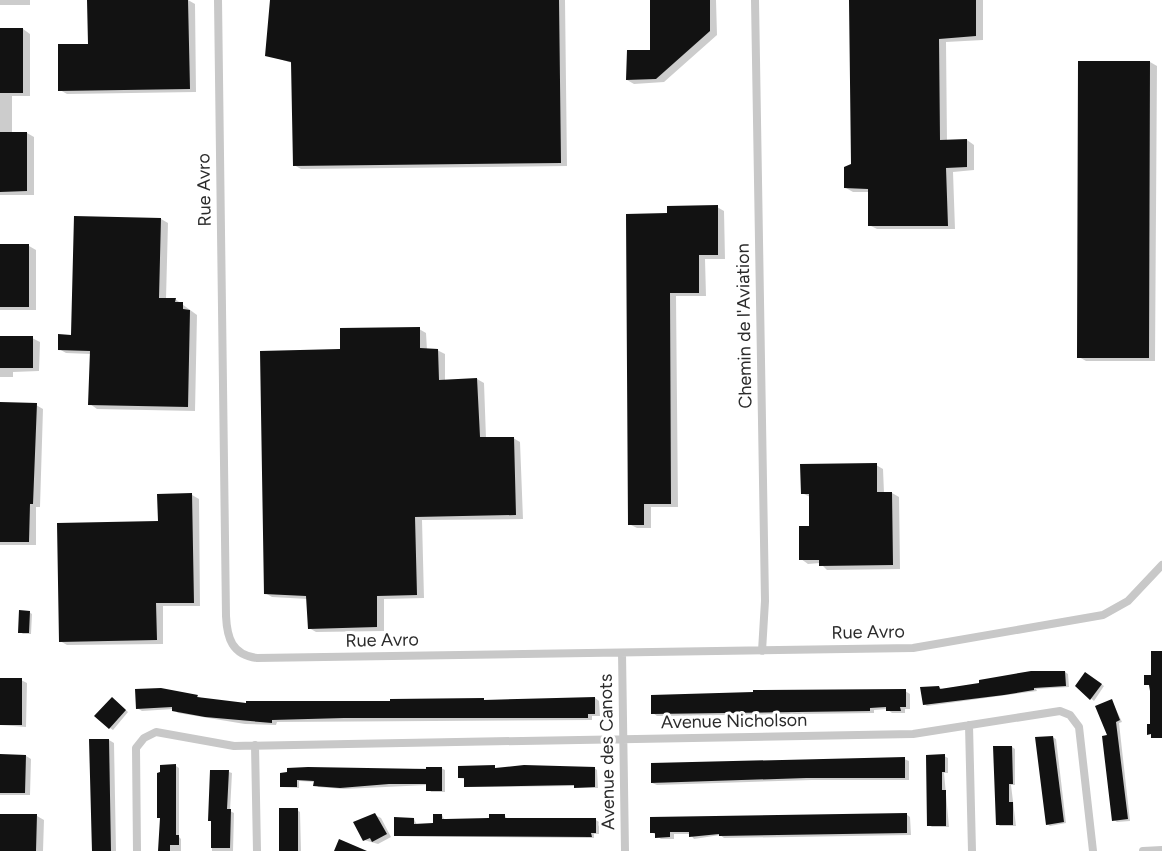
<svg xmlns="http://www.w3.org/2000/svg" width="1162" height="851" font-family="Figtree,sans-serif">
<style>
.shadow{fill:#0003}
.building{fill:#121212}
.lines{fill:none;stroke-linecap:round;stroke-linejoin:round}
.street{stroke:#c8c8c8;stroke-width:8}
.labels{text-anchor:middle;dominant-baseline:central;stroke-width:6;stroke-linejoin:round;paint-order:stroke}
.street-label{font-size:18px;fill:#2b2b2b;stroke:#fff}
</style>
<rect width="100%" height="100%" fill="#fff"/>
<!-- shadow -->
<path class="shadow" d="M0 0H30V5H0Z
M188 0 195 4 196 92 67 94 60 90 89 45 88 2Z
M271 0H565L567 166 301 169 294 165 292 63 267 55Z
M651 0H716L717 35 664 82 634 84 627 80 652 52Z
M851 0H983V40L946 42 947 141 967 140 974 145V170L953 172 955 229H877L869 225V192H853L846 188 852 165Z
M0 29H23L30 34V96H12V133H27L34 137V195H0Z
M1150 62 1157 66 1155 361H1086L1079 357Z
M717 207 724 211 725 259H705L706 296H676L678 507H651V528H637L629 524 668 215Z
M161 219 168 223 166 299H175L197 315 195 411 97 409 90 404 91 354 66 353 59 349 72 336Z
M0 246H29L36 250V310H0Z
M419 329 426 333 427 350H437L445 354V381L477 379 484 383 486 438H513L520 442 523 519 422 520 424 598 384 599V631L316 632 309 628 308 599 272 597 265 593 342 351Z
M0 337 32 338 40 342 39 371 13 372V377H0Z
M0 404 36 405 43 409 40 507H36V545H0Z
M876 465 883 469 884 493H892L899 497 900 569 827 570 820 563 808 564 801 559 811 527 810 497 802 493Z
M192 495 199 499 200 606H163V644L67 645 60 641 159 523Z
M29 612 32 614 31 634H23L20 632Z
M1065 672 1068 674 1069 687 1036 689 1037 691 927 706 924 704 939 687 942 689Z
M1085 674 1104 686 1094 701 1077 686Z
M0 679 21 680 27 683 26 727 0 725Z
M905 691 910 694V709H905V713H892L887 709 874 710V713L657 716 653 713Z
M197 696 203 699 247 705 595 698 599 701 600 716H592V720L277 722 276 725 245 724 178 713 173 709 142 711 137 708Z
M115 700 128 712 113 730 110 728Z
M1112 701 1122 722 1119 723 1130 821 1117 822 1114 820 1109 736Z
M1052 737 1056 739 1066 823 1050 826 1047 824Z
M91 740H109L114 743 116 851H92Z
M1012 747 1015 749V785H1011L1016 826H1000L997 824Z
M0 756H26L31 759 30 795H0Z
M944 756 948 758V773H944L949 827H932L929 825Z
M904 759 909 761V780H812L657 785 652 783Z
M176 766 179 768V837L181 839V851H161L162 774Z
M441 768 445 770V792H431L427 785 344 789 318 787 315 782 299 781V788L282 787 281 774Z
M459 768H594L597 770 598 788H578L575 786 469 787 466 786V779L459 778Z
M229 772 232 773 230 811 234 813 233 851H212V822L209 820Z
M297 810 300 812 301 851H281Z
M906 814 910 817 911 835 724 838 720 835 694 839 690 834H674V839H661L652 832Z
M375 815 381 818 391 837 378 844 364 840Z
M442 815 445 821 490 820 505 816 508 820H596L599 822V834H594V838L395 836 396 819H414L417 825H434Z
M0 816H37L44 820 43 851H0Z"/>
<!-- building -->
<path class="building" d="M87 0H188L190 89 58 91V44H88Z
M270 0H559L561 163 293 166 291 62 265 56Z
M650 0H710V31L656 79 626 80 627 50H650Z
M849 0H976V36L939 39 940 140 967 139V167L946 168 948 226H868V189L844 188V167L851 164Z
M0 28H23V93H0Z
M1078 61H1150L1149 358H1077Z
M0 132H27V191L0 192Z
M718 205V255H699V293H670L671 504H644V525H628L626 214 667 213V206Z
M74 216 161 218 159 298H176L175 302H183V309L190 310 188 407 88 405 90 351 58 350V334L71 335Z
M0 244H29V307H0Z
M420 327V348L438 349 439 380 477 378 480 437H514L516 515 415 517 417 595 377 596V627L308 629 306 596 264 594 260 351 340 349V328Z
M0 336H33V368H0Z
M0 402 37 403 33 504H30L29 542H0Z
M877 463V492H892L893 565 819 566V560H799V526H809V494H801L800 464Z
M192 493 194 603H156L157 640 59 642 57 523 158 521 157 494Z
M19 610 30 611 29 633H18Z
M1151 651H1162V738H1151V734L1147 735V724H1150V691L1149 685H1144V675H1151Z
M1031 671H1065L1066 686 1034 688V690L1004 695 923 705 920 687 939 686 940 689 979 683V680Z
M1085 672 1102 684 1090 700 1075 686Z
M0 678H22V725H0Z
M161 688 198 695 197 697 246 703V701H390V699L484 698V700L595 697V714H588V718H344L272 720V723L205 717 172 711V707L136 709 135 689Z
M906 689V707H900L901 711H886V707L870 708V711L651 714V695L753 692V690Z
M112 697 126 710 109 729 94 716Z
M1112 699 1120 720 1116 722 1128 819 1112 821 1102 736 1107 735 1095 706Z
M1053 736 1064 822 1046 825 1035 737Z
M89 739H109L111 851H92Z
M993 746H1012L1013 784H1009V802H1013V825H996Z
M0 754 26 755 25 793H0Z
M945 754V772H942V790H946V826H927L926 755Z
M905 757V778H806L651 783V763Z
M176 764V835H179V845H170V851H158L160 818H157V773L160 772V765Z
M495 765V768L524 765 595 767V787L574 788V785L464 787V778H458V766Z
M308 767 426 769V767H442V791H426V784H389L340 788 313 786 314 781 297 780V787H280V773L287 772V768Z
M210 770H229L227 809H231L230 848H211V821H208Z
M279 808H298V851H279Z
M375 813 387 834 372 842 370 838 363 841 353 822Z
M907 813V833L719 836V834L689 837V832H670V837L655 838V833H650V817Z
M0 814H37L36 851H0Z
M433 814H442V819H446L489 818V814H505V818H596V833H591L592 837 394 836V817L414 818V824L433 823Z
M339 839 367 851H334Z"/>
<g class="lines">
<!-- street -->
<path class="street" d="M218 0 226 616C227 638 232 655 257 658L913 648 1103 615 1128 601 1162 565
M755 0 765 601 762 651
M622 653 625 851
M969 725 972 851
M255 745 257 851
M137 851 136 748 144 738 156 732 234 746 913 734 1060 711 1070 715 1079 727 1093 851
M1143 851 1162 850"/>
</g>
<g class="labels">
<!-- street labels -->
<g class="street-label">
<text transform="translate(204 190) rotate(-91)">Rue Avro</text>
<text transform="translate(744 326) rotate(-91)">Chemin de l'Aviation</text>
<text transform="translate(868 632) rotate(-1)">Rue Avro</text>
<text transform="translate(382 640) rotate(-1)">Rue Avro</text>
<text transform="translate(734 721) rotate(-1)">Avenue Nicholson</text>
<text transform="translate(607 752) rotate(-91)">Avenue des Canots</text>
</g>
</g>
</svg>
